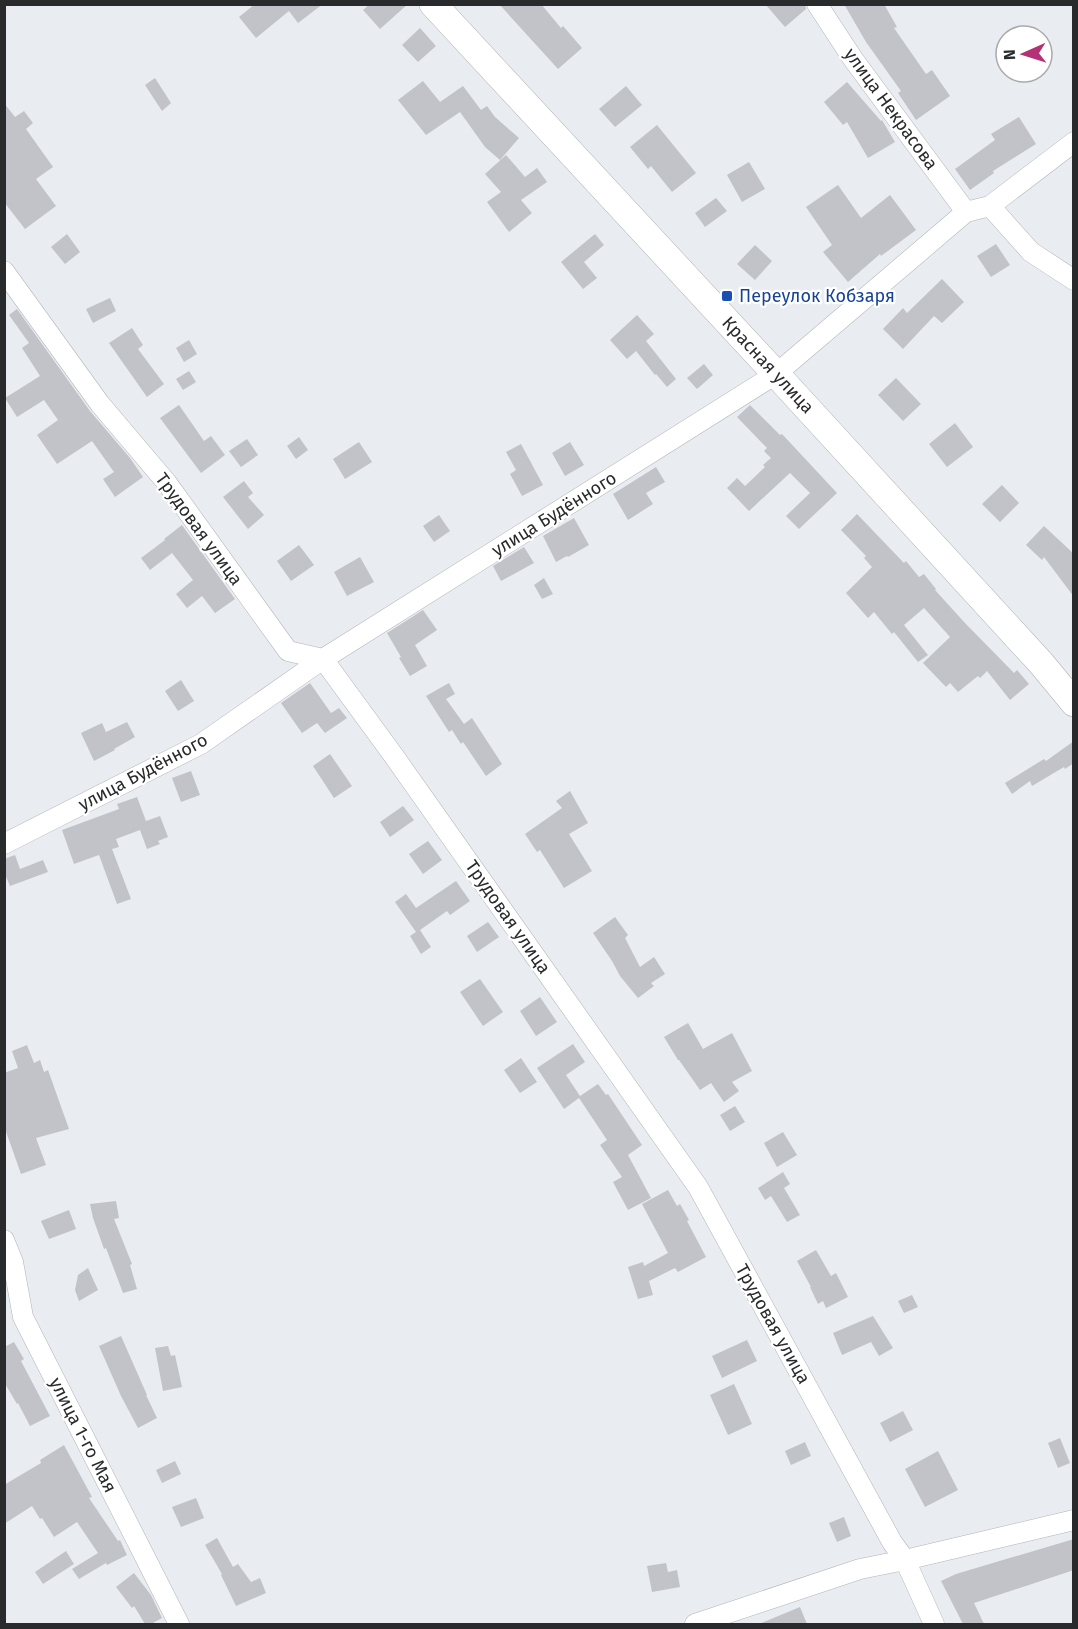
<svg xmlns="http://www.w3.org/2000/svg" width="1078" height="1629" font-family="'Fira Sans',sans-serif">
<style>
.building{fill:#c2c3c8}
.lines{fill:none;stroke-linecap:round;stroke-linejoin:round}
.street-casing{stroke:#b1b4b8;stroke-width:21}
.secondary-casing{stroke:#b1b4b8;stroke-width:28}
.street{stroke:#fff;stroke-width:20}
.secondary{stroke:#fff;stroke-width:27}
.transit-dot{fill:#1a4fb4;stroke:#fff;stroke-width:2}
.labels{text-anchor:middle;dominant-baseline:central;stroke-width:4.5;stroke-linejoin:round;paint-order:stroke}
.street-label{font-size:18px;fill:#292a2c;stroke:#fff}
.transit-label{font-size:18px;fill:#164399;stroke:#fff;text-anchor:start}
</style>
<rect width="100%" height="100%" fill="#e9ecf0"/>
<!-- building -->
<path class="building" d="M255 4H323L298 23 289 11 256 38 239 17Z
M370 4H408L380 29 363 10Z
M499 4H541L561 28 563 26 582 48 558 69Z
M765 4H805L806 9 785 27Z
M844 4H884L897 27 894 28 926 74 932 70 950 96 916 120 898 93 901 91 866 42Z
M420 28 436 46 418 62 402 45Z
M155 78 171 103 162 111 145 85Z
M423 81 440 102 463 86 481 110 487 106 495 117 519 138 500 160 485 147 460 112 426 135 398 100Z
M847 82 881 121 882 120 895 142 868 158 847 122 843 125 824 102Z
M626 86 642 105 615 127 599 109Z
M4 103 15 117 24 111 33 123 26 129 53 167 36 179 56 206 25 229 4 202Z
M1019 117 1036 144 993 171 994 173 970 190 955 169 995 140 991 134Z
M657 125 696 173 672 192 651 166 648 169 630 147Z
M506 155 525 177 537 168 547 182 521 200 532 213 509 232 487 202 501 192 485 174Z
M749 162 765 189 742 202 727 175Z
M838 185 861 218 890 195 916 230 881 256 880 254 848 282 823 252 832 245 806 207Z
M716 198 727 211 705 227 695 213Z
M67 234 80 252 65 264 51 247Z
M595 234 604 245 584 262 597 278 583 289 561 262Z
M996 244 1010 265 991 277 977 256Z
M755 245 772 261 755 280 737 264Z
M942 279 964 302 942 323 934 316 903 349 883 329 903 308 907 313Z
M110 298 116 311 93 323 86 309Z
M17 309 90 411 130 458 143 477 115 497 103 479 114 472 92 441 57 464 37 435 58 420 44 400 17 417 5 398 40 376 22 348 29 343 9 315Z
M637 315 654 334 646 341 676 379 667 387 656 374 655 375 636 351 627 359 610 340Z
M132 328 143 345 138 349 164 384 147 397 109 343Z
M189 340 197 354 184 362 176 348Z
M704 364 713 375 697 389 687 378Z
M189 371 196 382 183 390 176 379Z
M896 378 921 404 903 421 878 395Z
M179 405 204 441 211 436 225 455 201 473 160 418Z
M750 405 780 435 782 434 837 493 799 529 786 516 810 493 790 473 749 511 727 488 737 478 745 486 765 467 763 465 771 458 764 451 767 448 737 417Z
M955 423 973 447 947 467 929 444Z
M299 437 308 450 296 459 287 446Z
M247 439 258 455 241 467 229 451Z
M359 442 372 462 345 479 333 459Z
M570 442 584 465 565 476 552 453Z
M521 444 543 485 522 496 510 474 516 470 506 452Z
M656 467 665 482 646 493 653 504 628 520 613 494Z
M244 481 253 493 248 497 264 515 248 529 223 497Z
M1002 485 1019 503 1000 522 982 504Z
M857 514 904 563 906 561 919 577 924 574 936 589 935 590 965 623 1014 673 1017 670 1029 684 1010 700 987 671 980 678 978 676 958 692 950 683 946 687 923 663 950 637 924 608 904 625 928 655 918 662 894 632 892 634 874 612 868 618 846 593 872 567 864 558 866 556 841 530Z
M439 515 450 531 434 542 423 526Z
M574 518 589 545 568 557 567 556 556 562 543 536Z
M182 525 235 599 215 613 202 596 187 608 176 594 193 580 172 553 150 570 141 558 165 540 164 539Z
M1044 526 1074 554V597L1044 557 1042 560 1026 545Z
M299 545 314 565 291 581 277 561Z
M524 547 534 563 501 581 493 566Z
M360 557 374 582 347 596 334 572Z
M544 578 553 594 542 599 534 585Z
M423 610 437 630 415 645 427 666 410 676 399 658 401 657 387 633Z
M181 680 194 701 178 711 165 691Z
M310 683 331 713 339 708 347 718 325 733 317 723 302 733 281 703Z
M449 683 455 694 446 699 464 724 472 718 502 764 486 776 463 742 461 744 452 730 449 732 426 696Z
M127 722 135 737 114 749 115 750 94 761 81 733 102 723 106 732Z
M1074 741V763L1065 769 1064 767 1032 786 1030 781 1012 794 1005 783 1044 759 1046 761Z
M330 754 352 786 334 798 313 766Z
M191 771 200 795 181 802 172 778Z
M570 791 588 823 569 834 592 871 564 888 540 850 537 852 525 834 562 808 556 801Z
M137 797 146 821 160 816 168 837 158 841 160 844 147 849 140 830 116 839 119 847 112 849 131 899 117 904 99 855 74 864 62 830 119 809 117 804Z
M403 806 414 820 390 837 380 822Z
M428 841 442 860 423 874 409 854Z
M15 855 20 869 43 860 48 872 10 886 4 872V859Z
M456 881 470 901 450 915 447 911 420 930 431 947 421 954 410 936 416 932 395 902 406 894 416 908Z
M615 917 628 935 625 938 640 967 654 957 665 974 651 983 654 986 638 998 620 976 612 961 593 933Z
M488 922 499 937 477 952 467 936Z
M480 979 503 1012 483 1026 460 992Z
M540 997 557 1022 536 1036 520 1011Z
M688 1023 703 1049 732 1033 752 1071 732 1082 739 1091 724 1102 711 1083 700 1090 679 1060H678L664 1037Z
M573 1044 585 1062 566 1075 580 1096 598 1084 606 1095 608 1094 642 1145 628 1155 651 1198 628 1210 613 1182 622 1177 600 1145 607 1140 579 1098 564 1109 537 1068Z
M27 1045 34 1063 40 1060 44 1072 48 1070 69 1129 36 1138 46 1165 21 1174 4 1126V1073L18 1068 12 1051Z
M521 1058 537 1082 520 1093 504 1070Z
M735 1106 745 1122 730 1131 720 1115Z
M783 1132 797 1155 777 1167 764 1143Z
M783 1172 790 1184 784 1188 800 1215 787 1222 771 1196 765 1200 758 1188Z
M668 1190 677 1206 680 1204 689 1220 687 1221 706 1257 678 1272 675 1268 649 1281 653 1295 638 1299 628 1267 643 1262 644 1266 668 1253 642 1204Z
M116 1201 119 1218 114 1219 132 1264 130 1265 137 1289 123 1293 106 1248 104 1249 93 1218 90 1204Z
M69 1210 76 1229 49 1239 41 1221Z
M816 1250 831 1276 836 1273 848 1297 826 1308 823 1301 818 1304 810 1287H811L797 1261Z
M88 1268 98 1290 79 1301 75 1290 78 1275Z
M912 1295 918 1307 904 1313 898 1301Z
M873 1316 893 1348 879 1356 871 1342 842 1355 833 1333Z
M121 1336 147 1395H146L157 1418 138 1428 121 1396 99 1346Z
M747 1340 757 1361 722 1378 712 1356Z
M14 1342 24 1359 21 1361 50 1416 30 1426 18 1403 17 1404 4 1382V1347Z
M168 1346 171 1356 175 1355 182 1387 163 1391 155 1348Z
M734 1384 752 1424 728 1435 710 1395Z
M903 1411 913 1430 890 1442 880 1423Z
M1060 1438 1070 1463 1058 1468 1048 1443Z
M805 1442 811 1456 791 1465 785 1451Z
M64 1445 92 1497 89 1498 118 1541 120 1540 127 1555 107 1565 106 1563 79 1579 72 1569 98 1553 77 1522 54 1537 42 1518 40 1519 32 1506 4 1524V1485L41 1463 40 1460Z
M938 1451 958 1490 925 1507 905 1469Z
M175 1461 181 1474 162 1483 156 1470Z
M196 1498 204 1518 181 1527 172 1507Z
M844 1517 851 1536 837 1542 829 1523Z
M217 1538 233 1567 238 1564 251 1582 260 1578 266 1593 236 1606 221 1575 222 1574 205 1545Z
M1074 1539V1570L974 1603 984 1624H963L941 1581 956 1574Z
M66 1551 74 1564 43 1584 35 1572Z
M666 1563 668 1572 677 1570 680 1587 652 1592 647 1566Z
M134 1573 151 1595 162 1618 151 1624H145L134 1606 132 1608 116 1587Z
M800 1607 807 1624H759Z"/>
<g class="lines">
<defs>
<path id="street" d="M817 4 853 59 966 212
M990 206 1031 252 1074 280
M4 271 100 404 167 483 288 651 323 659 396 759 698 1187 892 1542 905 1560 934 1624
M4 844 201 744 323 659 776 374 966 212 990 206 1074 142
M4 1240 13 1262 23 1317 179 1624
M695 1624 860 1569 905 1560 1074 1520"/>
<path id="secondary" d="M433 4 776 374 1041 663 1074 703"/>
</defs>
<!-- street casing -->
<use href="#street" class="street-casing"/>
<!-- secondary casing -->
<use href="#secondary" class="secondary-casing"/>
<!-- street -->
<use href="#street" class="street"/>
<!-- secondary -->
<use href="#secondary" class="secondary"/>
</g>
<!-- markers -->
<rect class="transit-dot" x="721" y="290" width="12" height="12" rx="3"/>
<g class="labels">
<!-- street labels -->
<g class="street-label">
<text transform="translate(891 109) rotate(54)">улица Некрасова</text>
<text transform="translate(768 365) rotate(47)">Красная улица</text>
<text transform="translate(554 514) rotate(-32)">улица Будённого</text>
<text transform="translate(199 529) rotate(54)">Трудовая улица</text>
<text transform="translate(143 772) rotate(-28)">улица Будённого</text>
<text transform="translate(508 917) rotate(55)">Трудовая улица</text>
<text transform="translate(773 1324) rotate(61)">Трудовая улица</text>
<text transform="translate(83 1435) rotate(63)">улица 1-го Мая</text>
</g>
<!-- transit labels -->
<g class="transit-label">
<text x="739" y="296">Переулок Кобзаря</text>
</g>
</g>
<!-- border -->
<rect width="1078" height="1629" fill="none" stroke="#292a2c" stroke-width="12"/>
<!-- north arrow -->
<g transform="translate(1024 54) rotate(267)"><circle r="28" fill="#ffffff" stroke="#a9aaab" stroke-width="1.5"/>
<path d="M0-4.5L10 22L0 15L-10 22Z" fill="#b53177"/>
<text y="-9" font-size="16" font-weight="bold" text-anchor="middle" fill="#292a2c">N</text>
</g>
</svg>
